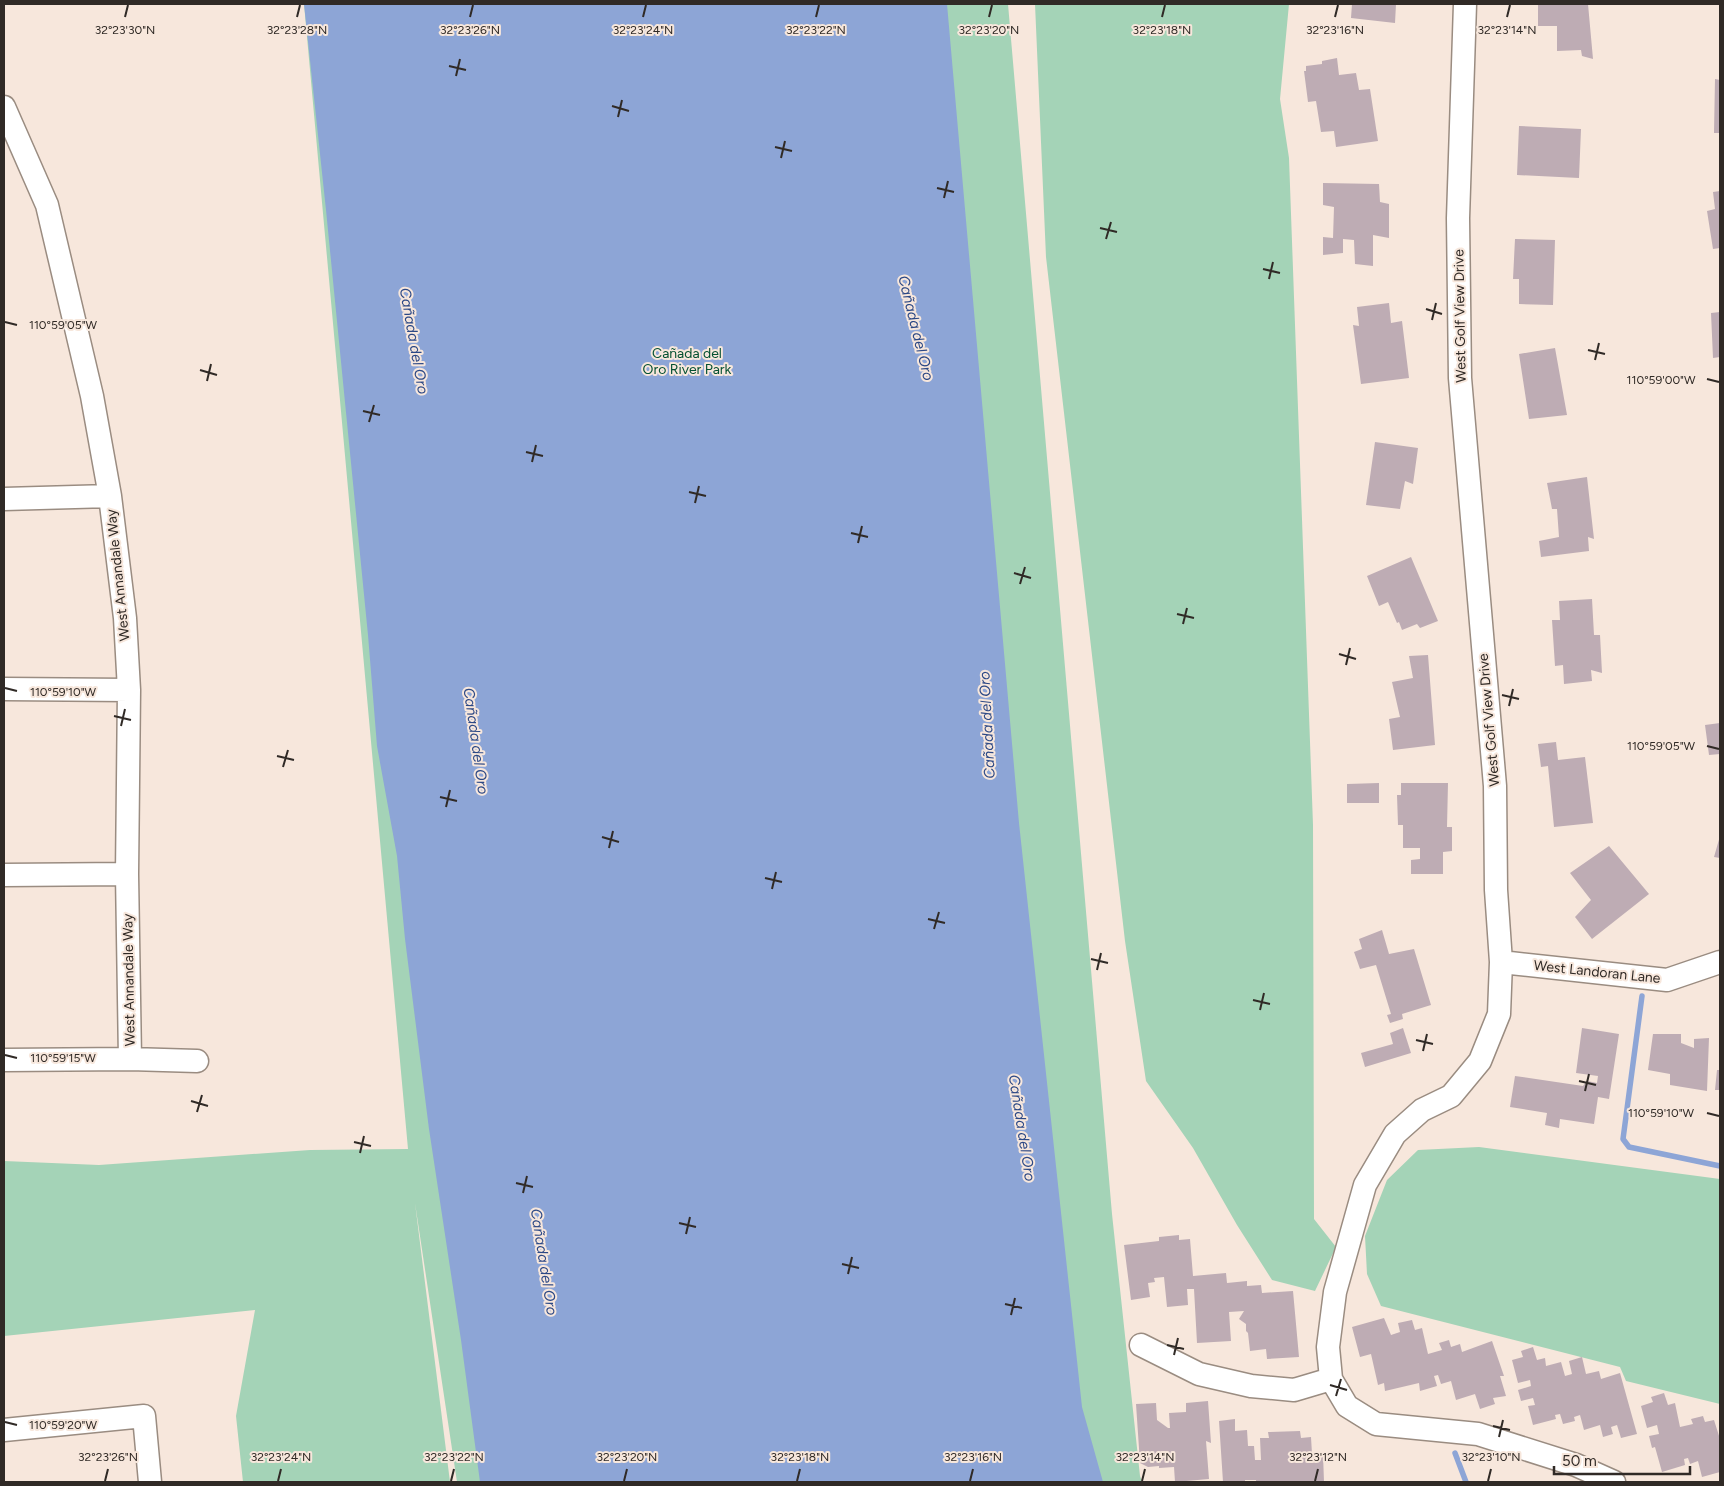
<svg xmlns="http://www.w3.org/2000/svg" width="1724" height="1486" font-family="Figtree,sans-serif">
<style>
.green{fill:#a4d3b7}
.water{fill:#8da5d6}
.lines{fill:none;stroke-linecap:round;stroke-linejoin:round}
.stream{stroke:#8da5d6;stroke-width:5.5}
.building{fill:#beacb4}
.minor-casing{stroke:#9a8c81;stroke-width:25}
.minor{stroke:#fff;stroke-width:22}
.ticks{fill:none;stroke:#302a26;stroke-width:2}
.labels{text-anchor:middle;dominant-baseline:central;stroke-width:4;stroke-linejoin:round;paint-order:stroke}
.street-label{font-size:14px;fill:#302a26;stroke:#f7e7dc}
.park-label{font-size:14px;fill:#045031;stroke:#f7e7dc}
.water-label{font-size:15px;font-style:italic;fill:#2c4885;stroke:#f7e7dc}
.ticks-label{font-size:12px;text-anchor:middle;fill:#302a26;stroke:#f7e7dc;stroke-width:4;stroke-linejoin:round;paint-order:stroke}
</style>
<rect width="100%" height="100%" fill="#f7e7dc"/>
<!-- green -->
<path class="green" d="M304 4H1008L1112 1214 1140 1476 1142 1482H457L415 1203 450 1482H243L236 1416 255 1310 4 1336V1161L99 1165 310 1150 408 1149Z
M1035 4H1289L1280 99 1289 158 1313 825 1314 1219 1336 1247 1315 1291 1272 1280 1237 1225 1193 1148 1146 1081 1125 941 1046 257Z
M1479 1147 1720 1179V1404L1626 1381 1620 1367 1381 1306 1367 1274 1365 1236 1387 1180 1418 1150Z"/>
<!-- water -->
<path class="water" d="M304 4H947L1019 823 1082 1407 1103 1482H480L461 1340 429 1129 405 939 397 856 377 746 368 635 326 210Z"/>
<g class="lines">
<!-- stream -->
<path class="stream" d="M1642 996 1623 1139 1629 1147 1720 1166
M1455 1453 1466 1482"/>
</g>
<!-- building -->
<path class="building" d="M1352 4H1396L1395 23 1351 18Z
M1538 4H1588L1593 59 1582 56 1581 50 1557 51V26H1538Z
M1337 58 1339 75 1356 73 1359 90 1370 89 1378 141 1336 147 1334 131 1321 132 1316 101 1308 102 1304 71H1306V66L1322 64V61Z
M1715 79 1720 80V133H1714Z
M1519 126 1581 129 1579 178 1517 175Z
M1323 183 1379 184 1380 202 1389 204V238L1373 235V266L1355 264 1354 240 1343 239V253L1323 255V237L1333 238 1334 207 1323 205Z
M1720 191V248L1713 249 1707 211 1715 209 1713 192Z
M1515 239 1555 240 1553 305 1519 304V279H1513Z
M1389 303 1391 323 1402 321 1409 378 1361 384 1353 325 1359 326 1357 307Z
M1720 312V357L1713 358 1711 313Z
M1555 348 1567 415 1529 419 1519 354Z
M1375 442 1418 448 1413 484 1405 481 1400 509 1366 505Z
M1587 477 1594 539 1588 537 1589 551 1541 557 1539 541 1559 537 1557 509H1552L1547 483Z
M1411 557 1438 621 1420 628 1417 624 1402 630 1399 622 1397 623 1388 602 1379 606 1367 576Z
M1592 599 1594 635H1600L1602 673 1591 670 1592 681 1564 684 1563 665 1555 666 1552 620H1560L1559 601Z
M1428 655 1435 745 1393 750 1389 719 1400 717 1392 682 1413 678 1409 656Z
M1720 723V754L1709 755 1705 725Z
M1556 742 1558 760 1585 757 1593 823 1554 827 1548 766 1541 767 1538 744Z
M1379 783V803H1347V784Z
M1401 783H1448L1447 827H1452V851L1443 852V874H1411V860L1420 859V848H1403V825H1398L1397 795H1401Z
M1720 836V858L1714 857Z
M1609 846 1649 894 1592 939 1575 917 1591 900 1570 873Z
M1382 930 1389 954 1414 949 1431 1005 1402 1014 1403 1019 1390 1023 1387 1015 1391 1014 1376 965 1360 969 1354 952 1362 949 1359 939Z
M1403 1028 1411 1053 1365 1067 1361 1053 1393 1044 1390 1033Z
M1582 1028 1619 1034 1609 1099 1598 1097 1594 1124 1560 1119 1559 1128 1545 1125 1547 1113 1510 1107 1515 1076 1583 1086 1587 1081 1597 1083 1598 1076 1576 1073Z
M1653 1034H1681V1043L1694 1048V1039L1709 1038 1707 1091 1670 1085V1074L1648 1070Z
M1717 1070H1720V1090H1715Z
M1179 1235V1240L1190 1239 1193 1276 1226 1273 1227 1283 1247 1281V1286L1261 1285 1262 1293 1293 1291 1299 1357 1267 1359 1266 1349 1250 1351 1248 1333 1246 1331V1324L1239 1319 1244 1311 1229 1312 1231 1341 1197 1343 1194 1289H1187L1188 1305 1167 1307 1164 1277 1154 1278 1155 1282 1148 1283 1150 1297 1131 1300 1124 1245 1159 1241V1237Z
M1384 1318 1391 1335 1400 1332 1398 1323 1412 1320 1415 1330 1422 1328 1428 1354 1442 1350 1439 1343 1449 1340 1451 1347 1460 1344 1462 1352 1492 1341 1504 1376H1500L1506 1396 1493 1398 1495 1404 1480 1409 1475 1394 1456 1400 1451 1381 1441 1384 1438 1375 1434 1376 1437 1386 1420 1391 1419 1383 1385 1391 1384 1383 1378 1385 1371 1354 1360 1357 1352 1327Z
M1533 1347 1537 1360 1545 1358 1546 1366 1561 1362 1565 1376 1572 1374 1569 1361 1582 1357 1586 1374 1599 1371 1601 1379 1620 1373 1637 1434 1621 1438 1617 1425 1611 1427 1613 1434 1603 1437 1600 1425 1584 1430 1580 1415 1574 1417 1575 1421 1563 1424 1560 1414 1555 1415 1556 1419 1533 1425 1528 1406 1535 1405 1533 1398 1521 1401 1518 1390 1531 1386 1530 1380 1518 1383 1512 1360 1523 1357 1521 1351Z
M1664 1393 1668 1405 1675 1403 1680 1427 1693 1424 1691 1419 1703 1416 1705 1422 1714 1420 1720 1439V1472L1702 1477 1698 1461 1690 1464 1688 1458 1684 1459 1685 1465 1662 1472 1655 1447 1652 1448 1649 1436 1659 1434 1657 1425 1647 1428 1641 1406 1653 1402 1651 1397Z
M1208 1401 1211 1443 1206 1441 1209 1479 1175 1482 1174 1467 1159 1468V1466L1148 1467 1140 1463 1136 1404 1156 1403 1157 1420 1168 1428H1170L1169 1413 1186 1412V1403Z
M1235 1419V1431L1247 1430 1248 1446H1254L1255 1460H1261L1260 1438H1269L1268 1432 1300 1431 1301 1438 1311 1437 1312 1454H1323L1324 1482H1256V1480H1245V1482H1223L1219 1421Z"/>
<g class="lines">
<defs>
<path id="minor" d="M1465 4 1458 218 1460 378 1495 786 1496 890 1501 962 1499 1014 1480 1061 1451 1096 1422 1110 1395 1134 1365 1185 1335 1292 1328 1347 1331 1379 1347 1406 1376 1424 1478 1434 1576 1465 1614 1482
M4 107 47 205 92 396 110 496 125 618 129 690 127 874 130 1059
M4 499 110 496
M4 689 129 690
M4 875 127 874
M1501 962 1667 980 1720 962
M4 1060 130 1059 197 1061
M1141 1345 1199 1374 1251 1386 1294 1390 1331 1379
M4 1430 144 1416 150 1482"/>
</defs>
<!-- minor casing -->
<use href="#minor" class="minor-casing"/>
<!-- minor -->
<use href="#minor" class="minor"/>
</g>
<!-- ticks -->
<path class="ticks" d="M125 17 128 5M297 17 300 5M470 17 473 5M643 17 646 5M816 17 819 5M989 17 992 5M1162 17 1165 5M1335 17 1338 5M1507 17 1510 5M449 66 466 70M456 76 460 59M612 106 629 111M618 117 622 100M775 147 792 151M781 158 785 141M937 188 954 192M944 198 948 181M1100 228 1117 232M1106 239 1111 222M1263 269 1280 273M1269 279 1273 262M1426 309 1442 314M1432 320 1436 303M5 322 17 325M1588 350 1605 354M1595 360 1599 343M200 370 217 375M1707 379 1719 382M207 381 211 364M363 411 380 415M369 422 374 405M526 452 543 456M532 462 536 445M689 492 706 496M695 503 699 486M851 533 868 537M858 543 862 526M1014 573 1031 578M1020 584 1025 567M1177 614 1194 618M1183 624 1187 608M1339 654 1356 659M1346 665 1350 648M5 688 17 691M1502 695 1519 699M1509 706 1513 689M114 716 131 720M121 726 125 709M1707 746 1719 749M277 756 294 760M283 767 288 750M440 797 457 801M446 807 450 790M602 837 619 842M609 848 613 831M765 878 782 882M772 889 776 872M928 919 945 923M934 929 939 912M1091 959 1108 963M1097 970 1101 953M1253 1000 1270 1004M1260 1010 1264 993M1416 1040 1433 1044M1423 1051 1427 1034M5 1055 17 1058M1579 1081 1596 1085M1585 1091 1589 1074M191 1101 208 1106M197 1112 202 1095M1707 1113 1719 1116M354 1142 371 1146M360 1153 364 1136M516 1183 533 1187M523 1193 527 1176M679 1223 696 1227M686 1234 690 1217M842 1264 859 1268M848 1274 852 1257M1005 1304 1022 1308M1011 1315 1015 1298M1167 1345 1184 1349M1174 1355 1178 1338M1330 1385 1347 1390M1336 1396 1341 1379M5 1422 17 1425M1493 1426 1510 1430M1499 1437 1503 1420M105 1481 108 1469M278 1481 281 1469M451 1481 454 1469M624 1481 627 1469M797 1481 800 1469M970 1481 973 1469M1142 1481 1145 1469M1315 1481 1318 1469M1488 1481 1491 1469"/>
<g class="labels">
<!-- street labels -->
<g class="street-label">
<text transform="translate(1460 316) rotate(-91)">West Golf View Drive</text>
<text transform="translate(118 575) rotate(-96)">West Annandale Way</text>
<text transform="translate(1489 720) rotate(-95)">West Golf View Drive</text>
<text transform="translate(1597 972) rotate(6)">West Landoran Lane</text>
<text transform="translate(129 980) rotate(-91)">West Annandale Way</text>
</g>
<!-- park labels -->
<g class="park-label">
<text x="687" y="353">Cañada del<tspan x="687" dy="16">Oro River Park</tspan></text>
</g>
<!-- water labels -->
<g class="water-label">
<text transform="translate(916 328) rotate(76)">Cañada del Oro</text>
<text transform="translate(414 341) rotate(80)">Cañada del Oro</text>
<text transform="translate(987 725) rotate(-93)">Cañada del Oro</text>
<text transform="translate(476 741) rotate(82)">Cañada del Oro</text>
<text transform="translate(1022 1128) rotate(81)">Cañada del Oro</text>
<text transform="translate(544 1262) rotate(81)">Cañada del Oro</text>
</g>
</g>
<g class="ticks-label">
<text x="125" y="34">32°23'30"N</text>
<text x="297" y="34">32°23'28"N</text>
<text x="470" y="34">32°23'26"N</text>
<text x="643" y="34">32°23'24"N</text>
<text x="816" y="34">32°23'22"N</text>
<text x="989" y="34">32°23'20"N</text>
<text x="1162" y="34">32°23'18"N</text>
<text x="1335" y="34">32°23'16"N</text>
<text x="1507" y="34">32°23'14"N</text>
<text x="63" y="329">110°59'05"W</text>
<text x="1661" y="384">110°59'00"W</text>
<text x="63" y="696">110°59'10"W</text>
<text x="1661" y="750">110°59'05"W</text>
<text x="63" y="1062">110°59'15"W</text>
<text x="1661" y="1117">110°59'10"W</text>
<text x="63" y="1429">110°59'20"W</text>
<text x="108" y="1461">32°23'26"N</text>
<text x="281" y="1461">32°23'24"N</text>
<text x="454" y="1461">32°23'22"N</text>
<text x="627" y="1461">32°23'20"N</text>
<text x="800" y="1461">32°23'18"N</text>
<text x="973" y="1461">32°23'16"N</text>
<text x="1145" y="1461">32°23'14"N</text>
<text x="1318" y="1461">32°23'12"N</text>
<text x="1491" y="1461">32°23'10"N</text>
</g>
<!-- border -->
<rect width="1724" height="1486" fill="none" stroke="#302a26" stroke-width="10"/>
<!-- scale -->
<path d="M1554 1466v8h136v-8" fill="none" stroke="#302a26" stroke-width="2.5"/>
<text x="1562" y="1466" font-size="15" fill="#302a26" stroke="#f7e7dc" stroke-width="4" paint-order="stroke">50 m</text>
</svg>
